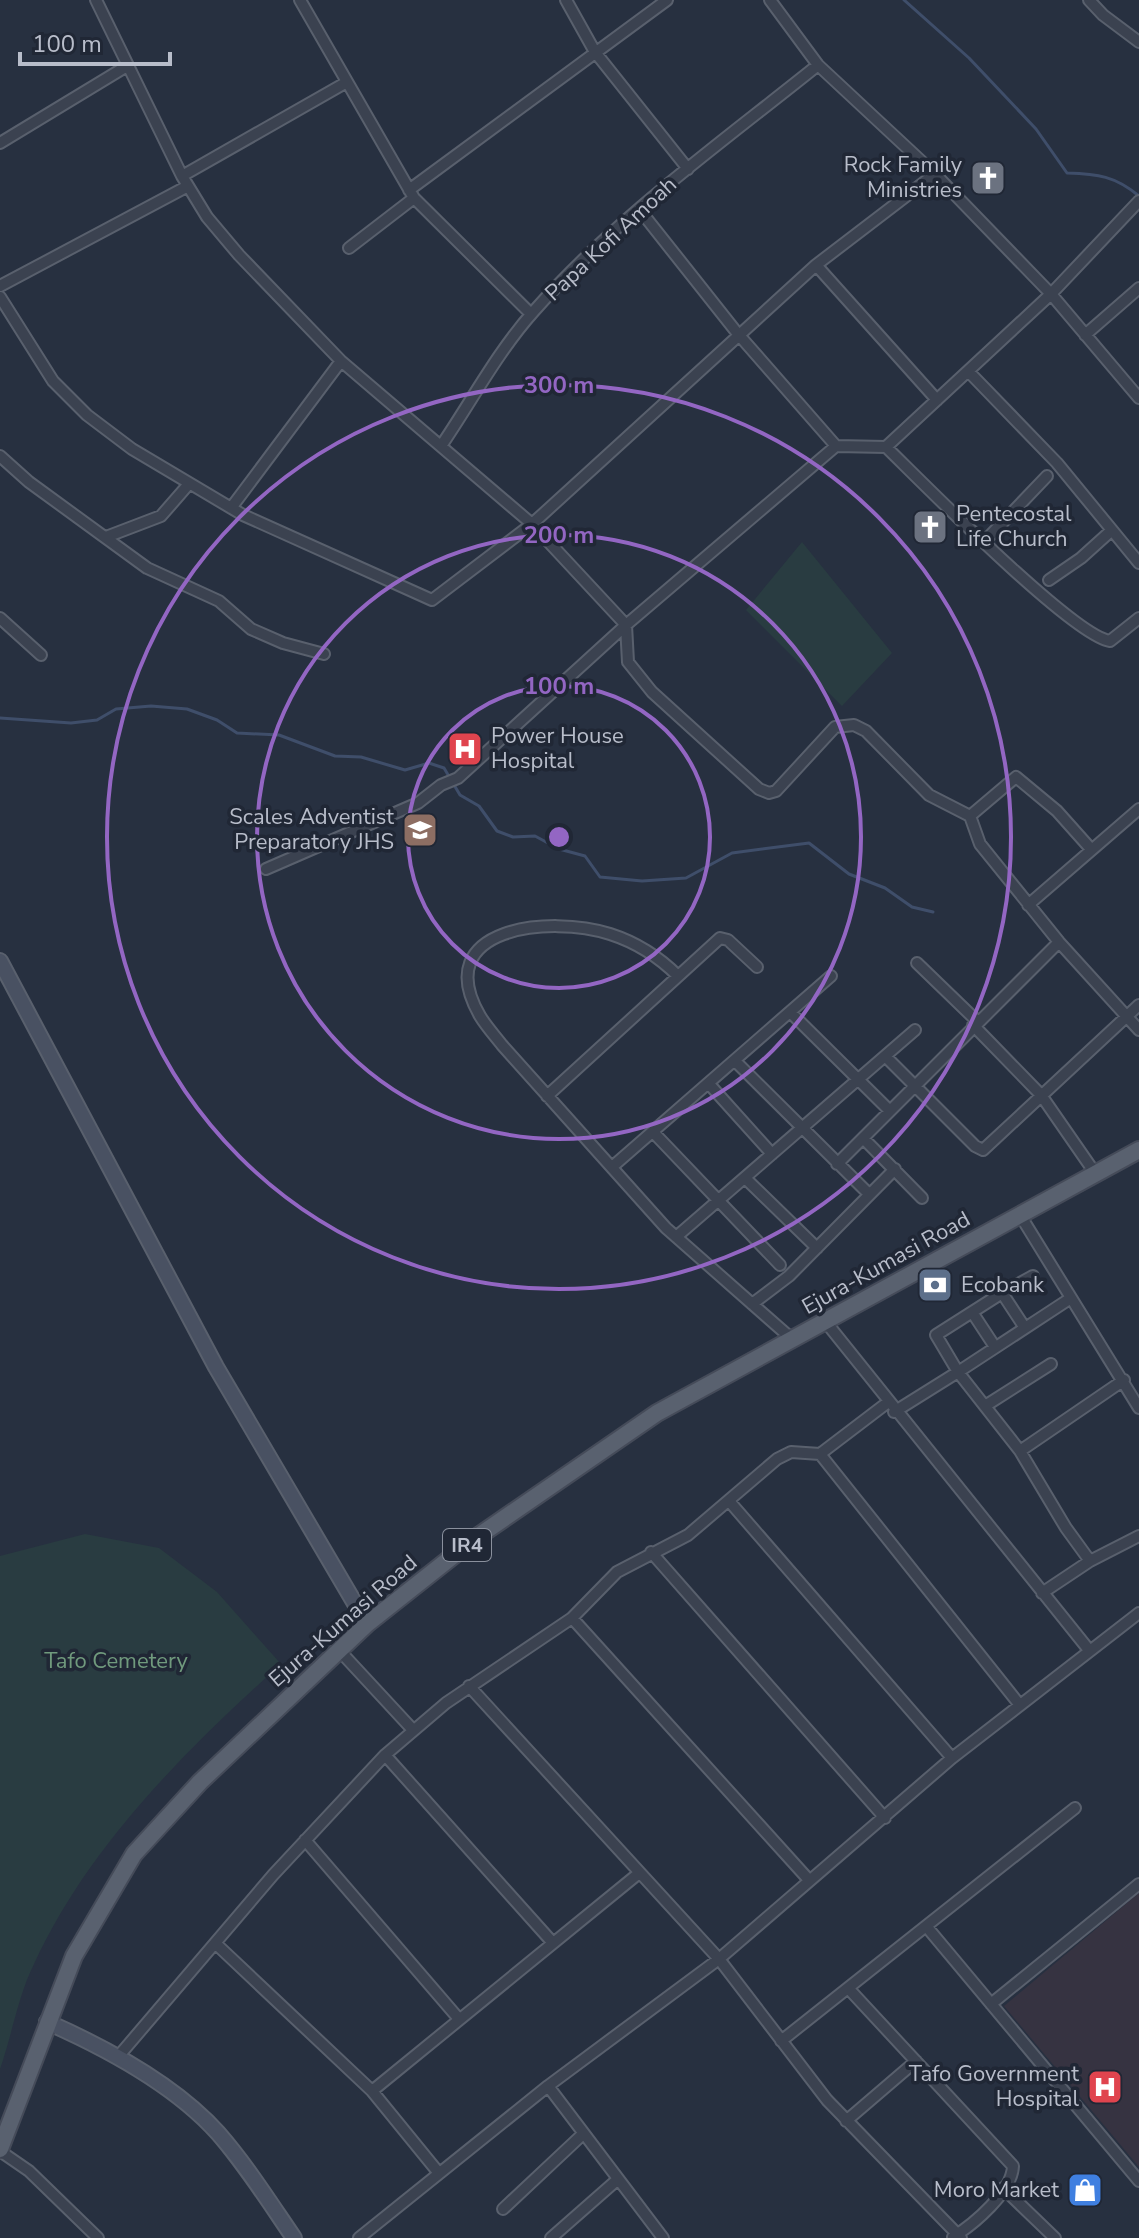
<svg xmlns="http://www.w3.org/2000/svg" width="1139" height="2238" font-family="'Nunito Sans',sans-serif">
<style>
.medical{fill:#363341}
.green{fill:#293c41}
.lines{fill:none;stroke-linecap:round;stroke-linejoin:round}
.stream{stroke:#3f4e6a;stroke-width:3}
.street-casing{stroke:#59606d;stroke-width:14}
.secondary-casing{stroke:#59606d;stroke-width:18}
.primary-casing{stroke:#454b59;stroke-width:20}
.street{stroke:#3b4250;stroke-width:10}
.secondary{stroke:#495162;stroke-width:14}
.primary{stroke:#59616f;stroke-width:16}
.ring{fill:none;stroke:#9366c3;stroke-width:4}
.labels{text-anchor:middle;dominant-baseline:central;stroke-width:7;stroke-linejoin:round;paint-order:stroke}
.shield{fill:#202735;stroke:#8a909d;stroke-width:2}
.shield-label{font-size:20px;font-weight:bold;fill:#b8bdca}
.poi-label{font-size:22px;fill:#b8bdca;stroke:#202735;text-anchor:end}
.street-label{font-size:22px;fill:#b8bdca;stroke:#202735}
.park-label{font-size:22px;fill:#709a7d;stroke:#202735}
.centre{fill:#9366c3;stroke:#202735;stroke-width:4}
.ring-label{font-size:24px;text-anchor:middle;font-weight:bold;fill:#9366c3;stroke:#202735;stroke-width:7;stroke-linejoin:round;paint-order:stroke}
</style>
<rect width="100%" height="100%" fill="#273040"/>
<!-- medical -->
<path class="medical" d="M1139 1893V2167L1004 2006Z"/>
<!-- green -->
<path class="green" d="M802 542 892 653 842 706 746 610Z
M85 1534 159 1548 217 1592 281 1664C185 1751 89 1845 34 1964 18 1996 12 2035 0 2069V1556Z"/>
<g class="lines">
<!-- stream -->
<path class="stream" d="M904 0 969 58 1036 129 1067 173C1098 174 1115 176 1139 196
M0 718 71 723 97 720 116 709 151 706 187 709 217 720 237 733 279 735 335 756 361 757 405 770 429 763 444 768 460 795 479 806 497 831 513 837 535 836 559 849 585 856 600 877 642 881 686 878 732 853 809 843 849 874 885 888 912 907 933 912"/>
<defs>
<path id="street" d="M96 0 182 176 207 217 239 255 341 361 532 524 626 625 628 662 652 692 759 789 769 793 776 791 835 727 854 725 866 731 929 795 970 816 980 844 1059 942 1139 1030
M300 0 414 198 531 314
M566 0 595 52 688 169
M770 0 818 65 935 174 1051 294 1139 398
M1089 0 1103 15 1139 42
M0 143 127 66
M182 176 347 82
M409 190 667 0
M639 209 738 334 836 446
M349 248 414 198
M816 265 937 400
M0 286 188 186
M0 297 53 381 87 415 132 449 243 515 432 600 532 524 816 265 935 174
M1085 335 1139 288
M968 371 1057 463 1139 563
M441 446C471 402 498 351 534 311 617 217 721 143 818 65
M886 447C922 482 1073 636 1110 641L1139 618
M0 456 29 482 147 568 219 601 251 629 283 643 324 654
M231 508 341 361
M106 537 161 516 188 485
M985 541 1047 476
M1049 580 1081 558 1112 530
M0 618 41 655
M970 816 1016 777 1057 811 1090 848
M266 869 418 803 441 785 458 778 626 625 836 446 886 447 1051 294 1139 201
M1028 905 1139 809
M917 963 977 1021
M678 976C659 957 635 942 610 934 552 915 428 926 480 1016 486 1026 495 1036 502 1045L666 1228 792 1339
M791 1013 890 1111
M973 1025 1041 1095 1095 1173
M885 1056 975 1146 983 1150 1139 1005
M735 1061 869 1194
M709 1084 772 1154
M547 1096 720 938 728 940 757 967
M653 1132 780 1265
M863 1138 922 1198
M837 1164 1059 942
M612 1167 831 976
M745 1178 817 1248
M1020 1215 1139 1408
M676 1237 915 1030
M1002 1293 936 1335 958 1372 1071 1298
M752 1304 789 1276 895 1169
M972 1312 995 1347
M825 1321 1089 1650
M1025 1328 1002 1293 1033 1276
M985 1406 1051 1364
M894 1412 958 1372 1020 1451 1124 1380
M1020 1451 1066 1528 1090 1561
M820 1454 1019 1704
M729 1501 952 1758
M651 1552 885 1818
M1042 1593 1090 1561 1139 1536
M572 1618 809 1880
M338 1649 413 1730
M469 1686 719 1959 827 2100 961 2238
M385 1755 553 1943
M305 1840 459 2019
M926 1926 1139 2181
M215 1943 372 2091 438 2172
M848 1988 1013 2166C1012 2192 974 2224 953 2237
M991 2004 1139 1884
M781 2041 1075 1808
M117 2058 273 1875 385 1755 446 1703 572 1618 617 1572 688 1535 777 1459 791 1452 820 1454 887 1403
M548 2086 663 2238
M372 2091 638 1874
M846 2121 916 2061
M0 2151 29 2171 98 2238
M1003 2188 1055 2238
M503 2209 583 2134
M359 2238 548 2086 719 1959 952 1758 1139 1613
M551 2238 617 2180"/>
<path id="secondary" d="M0 961 216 1367 367 1624
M47 2022C106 2048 174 2084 218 2133 246 2165 270 2203 294 2238"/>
<path id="primary" d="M0 2149 74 1956 134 1854 200 1782 367 1624 477 1537 657 1413 1139 1150"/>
</defs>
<!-- street casing -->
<use href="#street" class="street-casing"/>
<!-- secondary casing -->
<use href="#secondary" class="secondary-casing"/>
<!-- primary casing -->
<use href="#primary" class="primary-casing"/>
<!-- street -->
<use href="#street" class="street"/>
<!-- secondary -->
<use href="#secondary" class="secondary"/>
<!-- primary -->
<use href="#primary" class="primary"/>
</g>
<!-- distance rings -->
<g class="ring">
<circle cx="559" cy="837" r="151"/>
<circle cx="559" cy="837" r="302"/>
<circle cx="559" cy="837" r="452"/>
</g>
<!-- icons -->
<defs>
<symbol id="church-square" viewBox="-11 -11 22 22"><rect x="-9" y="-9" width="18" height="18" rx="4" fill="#6b7280" stroke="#202735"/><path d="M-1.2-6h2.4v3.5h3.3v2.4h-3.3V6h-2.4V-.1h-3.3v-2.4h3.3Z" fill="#fff"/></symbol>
<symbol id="hospital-square" viewBox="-11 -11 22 22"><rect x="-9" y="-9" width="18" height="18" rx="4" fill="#e0444e" stroke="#202735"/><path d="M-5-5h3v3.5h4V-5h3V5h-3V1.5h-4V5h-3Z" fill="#fff"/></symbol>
<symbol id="school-square" viewBox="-11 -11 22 22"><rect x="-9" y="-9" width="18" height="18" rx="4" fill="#8d6e63" stroke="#202735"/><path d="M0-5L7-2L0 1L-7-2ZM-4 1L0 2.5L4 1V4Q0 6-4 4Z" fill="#fff"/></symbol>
<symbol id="bank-square" viewBox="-11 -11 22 22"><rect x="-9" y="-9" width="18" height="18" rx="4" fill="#5c6f8a" stroke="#202735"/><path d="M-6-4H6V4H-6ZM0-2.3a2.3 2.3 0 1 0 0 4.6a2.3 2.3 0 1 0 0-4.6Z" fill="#fff"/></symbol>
<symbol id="shop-square" viewBox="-11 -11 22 22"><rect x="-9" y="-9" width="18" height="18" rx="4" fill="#3f7fe0" stroke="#202735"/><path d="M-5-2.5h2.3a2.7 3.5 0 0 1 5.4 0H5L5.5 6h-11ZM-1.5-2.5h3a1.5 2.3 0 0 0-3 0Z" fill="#fff"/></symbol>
</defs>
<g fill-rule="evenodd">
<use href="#church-square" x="968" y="158" width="40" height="40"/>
<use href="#church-square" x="910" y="507" width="40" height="40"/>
<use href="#hospital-square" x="445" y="729" width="40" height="40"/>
<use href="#school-square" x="400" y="810" width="40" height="40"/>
<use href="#bank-square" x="915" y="1265" width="40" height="40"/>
<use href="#hospital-square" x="1085" y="2067" width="40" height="40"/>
<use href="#shop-square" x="1065" y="2170" width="40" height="40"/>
</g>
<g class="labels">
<!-- shield labels -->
<rect class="shield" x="443" y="1529" width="48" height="32" rx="6"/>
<g class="shield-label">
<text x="467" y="1545">IR4</text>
</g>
<!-- poi labels -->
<g class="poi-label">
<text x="962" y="165">Rock Family<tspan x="962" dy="25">Ministries</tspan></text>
<text x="956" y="514" text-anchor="start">Pentecostal<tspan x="956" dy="25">Life Church</tspan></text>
<text x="491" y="736" text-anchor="start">Power House<tspan x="491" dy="25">Hospital</tspan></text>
<text x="394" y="817">Scales Adventist<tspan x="394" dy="25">Preparatory JHS</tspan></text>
<text x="961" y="1285" text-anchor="start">Ecobank</text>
<text x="1079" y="2074">Tafo Government<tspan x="1079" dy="25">Hospital</tspan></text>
<text x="1059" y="2190">Moro Market</text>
</g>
<!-- street labels -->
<g class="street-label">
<text transform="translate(611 239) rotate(-43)">Papa Kofi Amoah</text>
<text transform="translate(886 1263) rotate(-29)">Ejura-Kumasi Road</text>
<text transform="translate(343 1621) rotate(-41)">Ejura-Kumasi Road</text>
</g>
<!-- park labels -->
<g class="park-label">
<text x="116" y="1661">Tafo Cemetery</text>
</g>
</g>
<circle cx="559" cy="837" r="12" class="centre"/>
<g class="ring-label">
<text x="559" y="393">300 m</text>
<text x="559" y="543">200 m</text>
<text x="559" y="694">100 m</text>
</g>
<!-- scale -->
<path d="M20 52v12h150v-12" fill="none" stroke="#b8bdca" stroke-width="4"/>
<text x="32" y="52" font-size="24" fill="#b8bdca" stroke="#202735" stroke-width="6" paint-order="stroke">100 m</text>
</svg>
